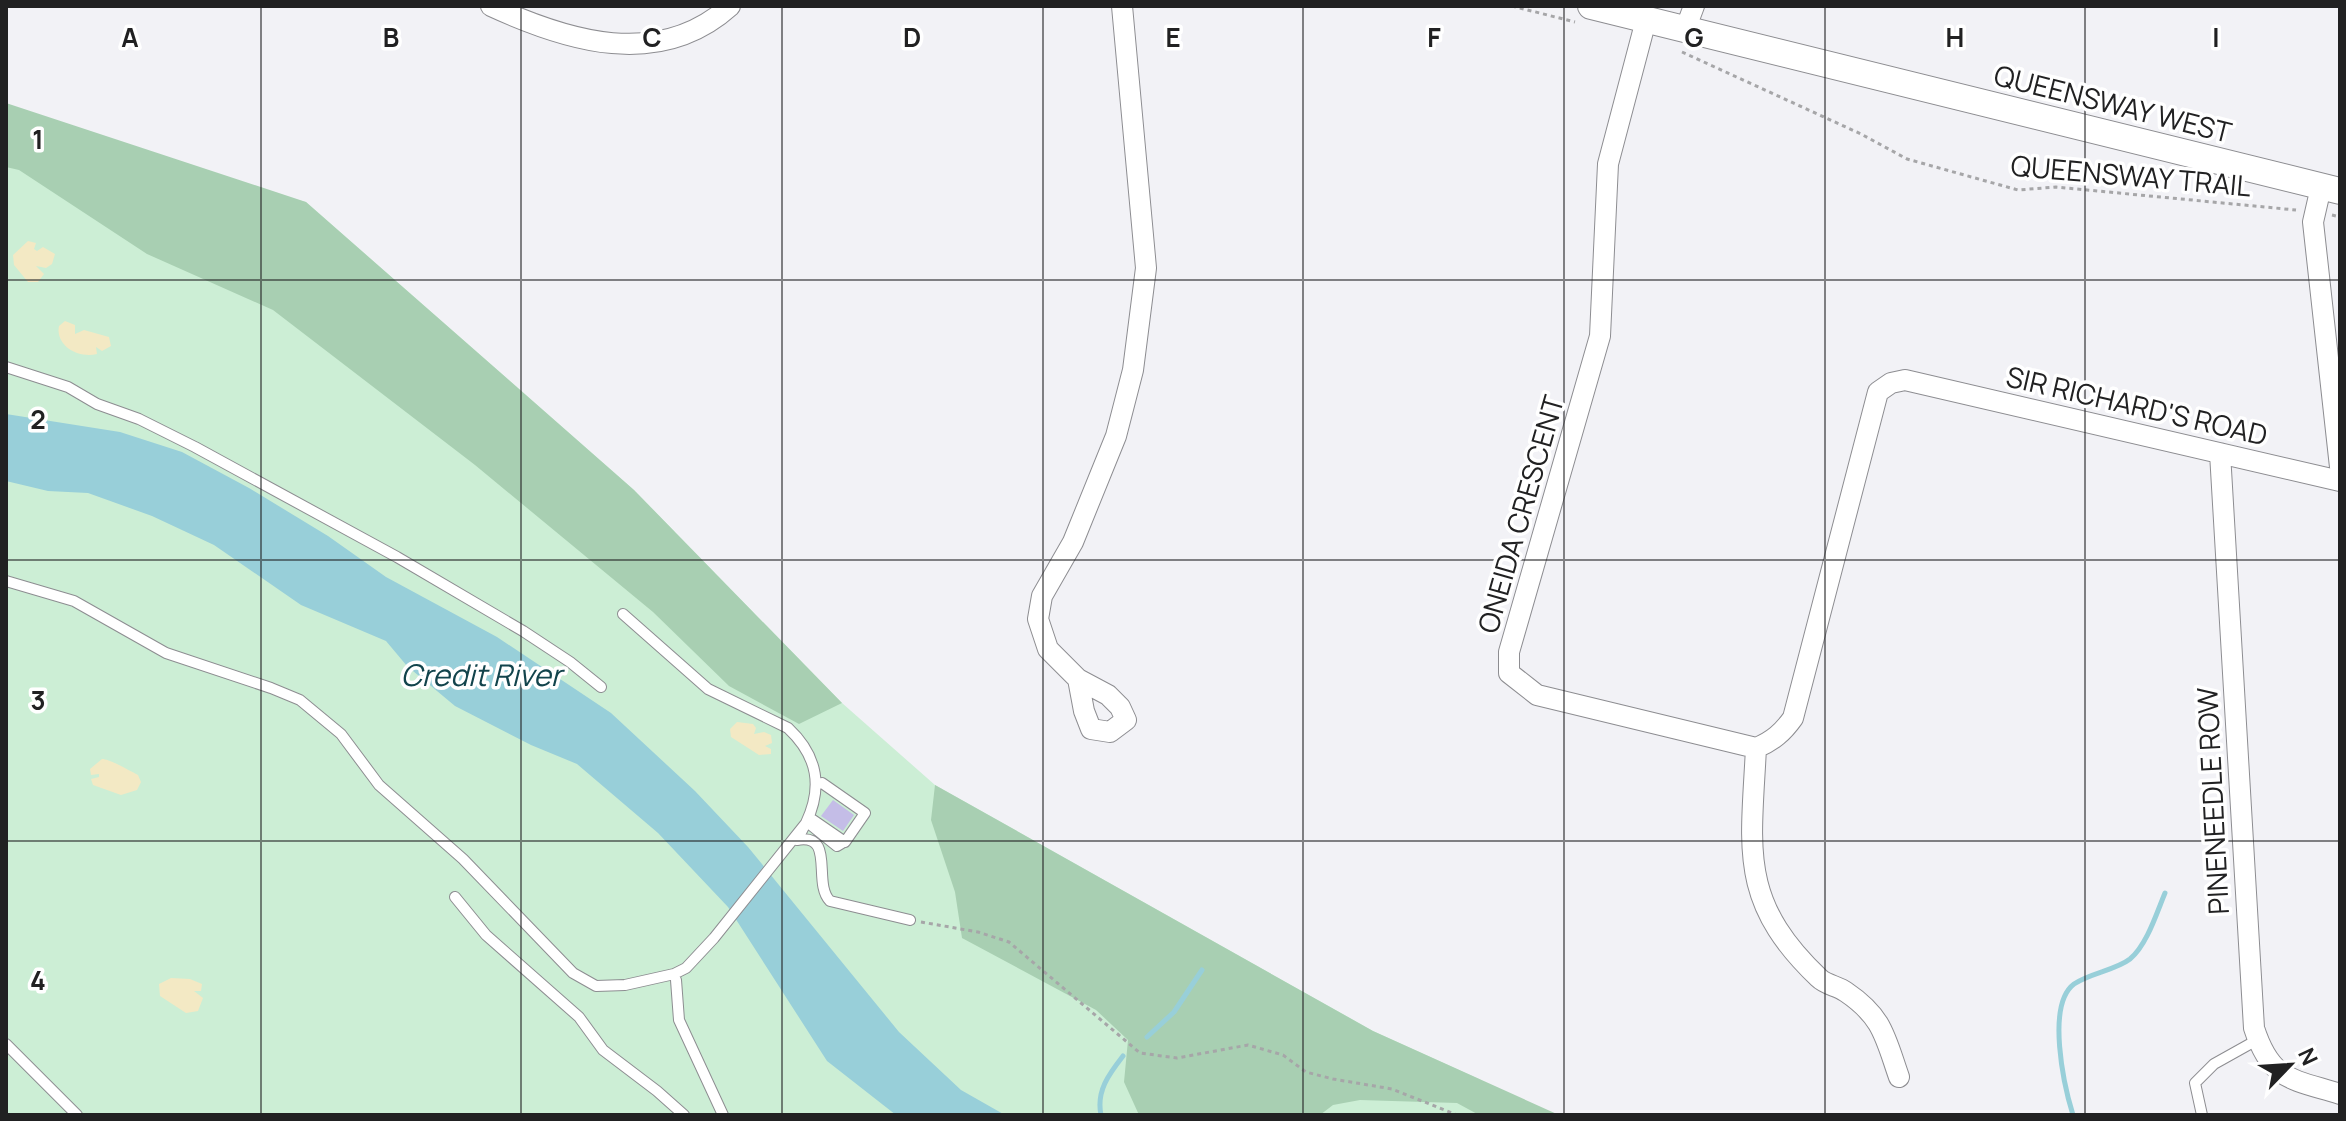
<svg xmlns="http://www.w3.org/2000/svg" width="2346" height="1121" font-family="Manrope,sans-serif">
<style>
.green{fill:#cceed5}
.forest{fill:#a8cfb2}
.sand{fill:#f3e9c4}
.water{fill:#98cfd9}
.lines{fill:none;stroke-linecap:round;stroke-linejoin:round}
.stream{stroke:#98cfd9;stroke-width:5}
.building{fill:#c4bde7}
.service-casing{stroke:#8d8d91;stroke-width:12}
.minor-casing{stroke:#8d8d91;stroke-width:22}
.tertiary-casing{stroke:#8d8d91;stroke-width:28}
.path{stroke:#a6a6a8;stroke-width:3;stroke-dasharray:4 4;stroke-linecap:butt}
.service{stroke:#fff;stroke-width:10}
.minor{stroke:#fff;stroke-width:20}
.tertiary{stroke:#fff;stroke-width:26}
.grid{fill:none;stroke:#212122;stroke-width:2;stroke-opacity:0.55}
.labels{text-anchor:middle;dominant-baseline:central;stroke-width:7;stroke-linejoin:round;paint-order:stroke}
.street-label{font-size:28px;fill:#212122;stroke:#fff}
.water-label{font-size:30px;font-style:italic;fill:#12444c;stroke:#fff}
.grid-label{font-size:26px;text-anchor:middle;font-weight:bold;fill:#212122;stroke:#fff;stroke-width:7;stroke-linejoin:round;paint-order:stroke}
</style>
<rect width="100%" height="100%" fill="#f2f2f6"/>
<!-- green -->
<path class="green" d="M6 126 306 202 634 490 842 703 935 785 1373 1031 1479 1079 1536 1115H6Z"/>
<!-- forest -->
<path class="forest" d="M6 103 306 202 634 490 842 703 799 724 729 686 653 612 475 465 273 310 147 254 19 170 6 167Z
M935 785 1373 1031 1559 1115H1479L1457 1103 1360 1100 1333 1105 1320 1115H1139L1124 1082 1128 1040 1096 1010 962 938 955 892 931 820Z"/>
<!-- sand -->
<path class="sand" d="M28 241 36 243 34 249 37 251 43 247 55 254 52 264 46 268 36 266 44 274 38 282H28L14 265 13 255Z
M65 321 75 325V334L84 330 109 337 111 346 102 351 96 347 97 354C79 359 55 346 59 326Z
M737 722 753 724 756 728 754 734 764 732 771 735 772 743 765 746 771 749V754L759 755 731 737 730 729Z
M102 759C110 759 130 771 138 775L141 782 137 790 121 795 93 785 91 779 99 777V774L91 775 90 769Z
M171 978 190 979 202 984 201 991H194L203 998 198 1011 186 1013 160 996 159 984Z"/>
<!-- water -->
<path class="water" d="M6 414 120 432 182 452 249 488 328 536 386 577 497 637 611 713 695 791 748 847 899 1032 961 1090 1005 1115H896L827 1061 728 907 658 833 577 764 531 745 455 706 407 666 386 641 301 605 214 545 152 516 88 493 48 491 6 481Z"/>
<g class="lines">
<!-- stream -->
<path class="stream" d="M1147 1037 1174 1012 1202 970
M1101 1115C1096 1091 1109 1074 1123 1056
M2073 1115C2064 1086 2046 1005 2074 984 2090 973 2116 970 2130 959 2147 945 2157 912 2165 893"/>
</g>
<!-- building -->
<path class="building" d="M833 800 854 815 843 831 821 816Z"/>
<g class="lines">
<defs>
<path id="service" d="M6 367 68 387 97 404 139 419 195 447 397 557 523 631 570 662 601 687
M6 581 74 601 166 653 271 688 300 700 341 734 379 785 463 859 573 973 596 986 625 985 674 974 686 968 714 938 806 823 797 840C836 833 812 883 830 901L910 920
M623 614 708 689 788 728C818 756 823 787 806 823
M818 784 822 783 865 813 845 842 813 820 811 825 837 846 842 843
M455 897 486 935 579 1017 603 1050 657 1091 684 1115
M676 980 679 1020 723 1115
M6 1044 77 1115
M2202 1115 2195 1083 2214 1064 2257 1040"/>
<path id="minor" d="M491 6C567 41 659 70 730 6
M1646 20 1608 164 1600 336 1509 652V673L1537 695 1756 748C1773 741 1783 732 1793 718L1878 392 1891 383 1905 380 2340 481
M1685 30 1694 6
M2321 187 2313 222 2340 467
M2220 453 2254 1028C2271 1081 2292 1079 2340 1094
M1078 679 1084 711 1091 729 1110 732 1126 720 1120 707 1108 695 1078 679 1048 649 1038 619 1042 596 1073 542 1116 436 1133 370 1146 268 1122 6
M1756 748C1751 849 1738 901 1819 978 1826 985 1838 986 1846 992 1883 1017 1885 1037 1899 1077"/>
<path id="tertiary" d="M1591 6 2340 191"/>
</defs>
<!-- service casing -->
<use href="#service" class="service-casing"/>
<!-- minor casing -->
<use href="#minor" class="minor-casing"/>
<!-- tertiary casing -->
<use href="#tertiary" class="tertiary-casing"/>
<!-- path -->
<path class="path" d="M1512 6 1575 22
M1682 52 1861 134 1907 159 2018 190 2056 187 2296 210
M2332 215 2340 217
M921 922 978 932 1009 942 1140 1053 1177 1058 1248 1045 1283 1055 1306 1072 1333 1079 1392 1089 1457 1115"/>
<!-- service -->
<use href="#service" class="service"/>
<!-- minor -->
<use href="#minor" class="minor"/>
<!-- tertiary -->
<use href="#tertiary" class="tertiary"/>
</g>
<!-- grid -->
<path class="grid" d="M261 6V1115M521 6V1115M782 6V1115M1043 6V1115M1303 6V1115M1564 6V1115M1825 6V1115M2085 6V1115M6 280H2340M6 560H2340M6 841H2340"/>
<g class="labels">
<!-- street labels -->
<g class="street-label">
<text transform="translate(2113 103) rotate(14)">QUEENSWAY WEST</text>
<text transform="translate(2131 175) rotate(5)">QUEENSWAY TRAIL</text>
<text transform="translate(2137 405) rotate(13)">SIR RICHARD'S ROAD</text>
<text transform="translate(1520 514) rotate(-74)">ONEIDA CRESCENT</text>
<text transform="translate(2212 801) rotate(-93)">PINENEEDLE ROW</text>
</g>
<!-- water labels -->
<g class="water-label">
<text x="481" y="674">Credit River</text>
</g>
</g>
<g class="grid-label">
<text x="130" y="47">A</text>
<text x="391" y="47">B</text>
<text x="652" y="47">C</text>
<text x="912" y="47">D</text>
<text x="1173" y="47">E</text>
<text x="1434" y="47">F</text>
<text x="1694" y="47">G</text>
<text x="1955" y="47">H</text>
<text x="2216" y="47">I</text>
<text x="38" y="149">1</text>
<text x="38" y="429">2</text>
<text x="38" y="710">3</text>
<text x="38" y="990">4</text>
</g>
<!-- border -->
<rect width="2346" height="1121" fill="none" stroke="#212122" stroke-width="16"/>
<!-- north arrow -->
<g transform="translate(2290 1065) rotate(65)" stroke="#ffffff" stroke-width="6" paint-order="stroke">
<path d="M0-6L14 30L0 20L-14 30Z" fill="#212122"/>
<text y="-12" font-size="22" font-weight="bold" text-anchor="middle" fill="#212122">N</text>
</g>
</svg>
